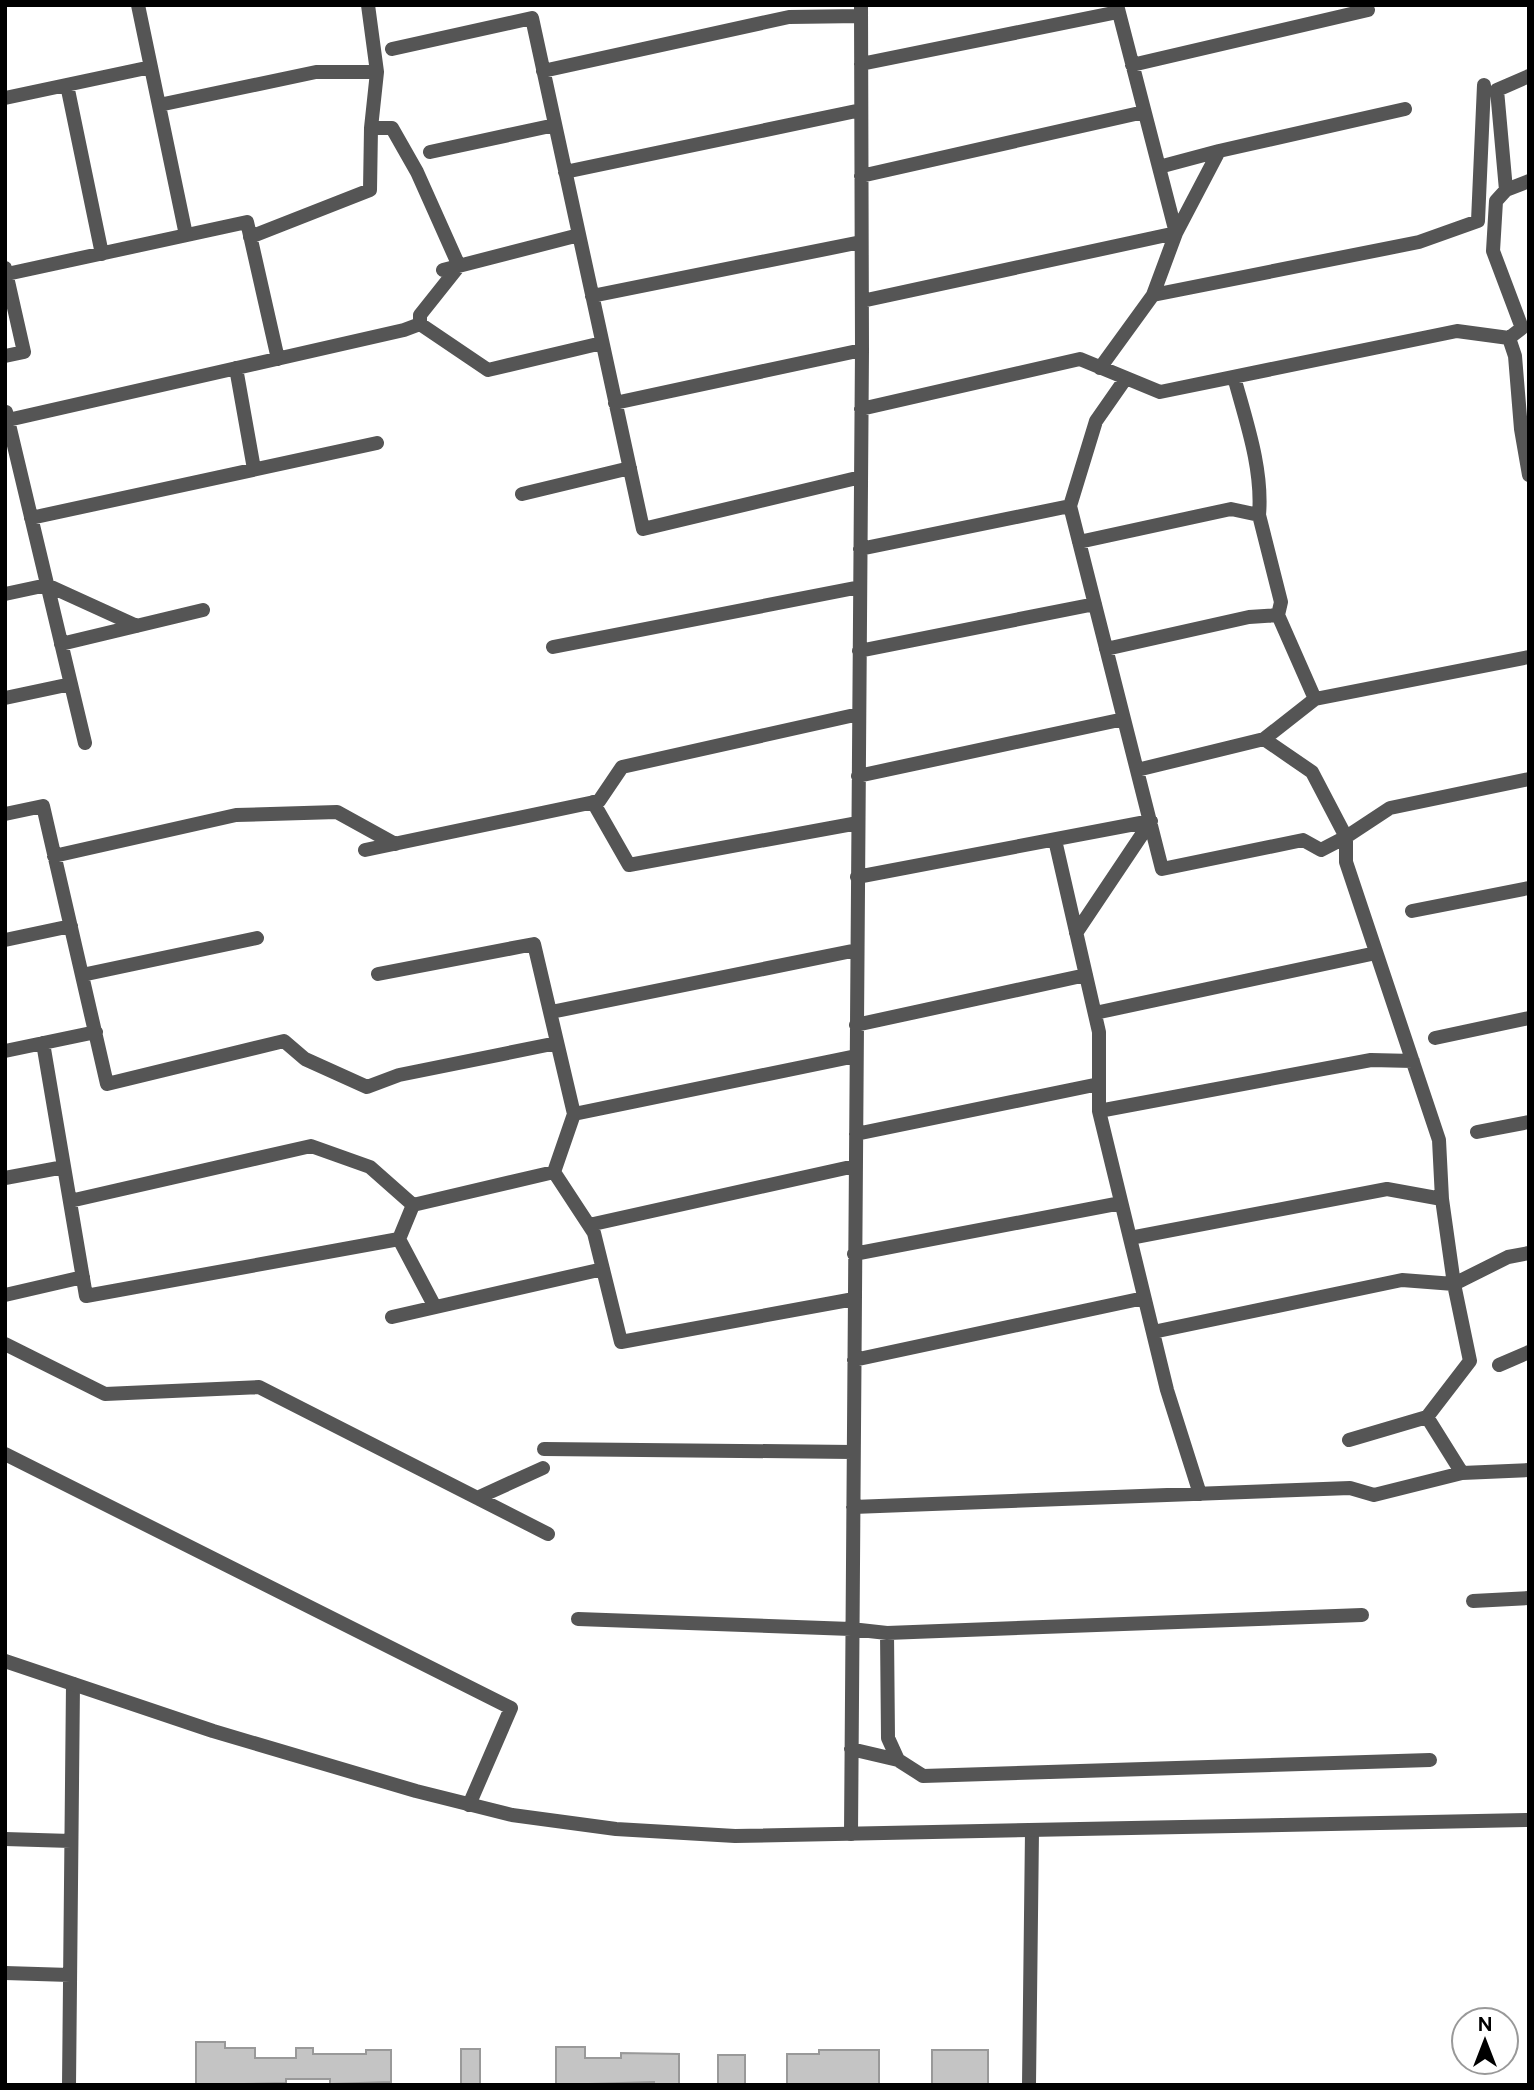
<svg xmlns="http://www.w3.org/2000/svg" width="1534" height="2090" font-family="Figtree,sans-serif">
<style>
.building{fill:#c4c4c4;stroke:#999;stroke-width:2}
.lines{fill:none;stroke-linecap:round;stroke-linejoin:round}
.minor{stroke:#555;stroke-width:14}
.tertiary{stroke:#555;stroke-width:14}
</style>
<rect width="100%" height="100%" fill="#fff"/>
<!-- building -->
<path class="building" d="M196 2042H225V2048H255V2058H296V2048H313V2054H366V2050H391V2082L330 2084V2079H286V2083L196 2085Z
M556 2047H585V2058H621V2053L679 2054V2085H654V2082L556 2085Z
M461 2049H480V2084H461Z
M819 2050H879V2085H787V2054H819Z
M932 2050H988V2085H932Z
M718 2055H745V2085H718Z"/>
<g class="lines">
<!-- minor -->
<path class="minor" d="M138 5 186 235
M392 49 532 18 643 529 861 477
M861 64 1118 12
M1132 65 1368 10
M543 71 789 17 861 16
M67 85 102 254
M5 98 151 67
M159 105 316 72H377
M371 128H392L417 172 459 266 420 315V324
M430 152 555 125
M1159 167 1219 151 1405 109
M565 172 861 110
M861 176 1144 112
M1529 181 1506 190 1496 201 1493 251 1522 328 1509 338 1515 356 1521 429 1529 475
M1506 190 1497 90 1529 76
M250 237 370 190 371 128 377 72 368 5
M5 268 24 352 5 356
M443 270 579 235
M7 274 247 222 278 359
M1153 295 1419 242 1478 221 1484 85
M592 296 861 242
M862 301 1176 233 1117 5
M420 324 488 370 602 343
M236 368 254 469
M1100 368 1153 295 1176 233 1219 151
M1234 377C1246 421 1263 469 1259 515L1281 602 1278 615 1315 699
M1126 378 1096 421 1070 506 1162 869 1303 840 1321 850 1346 837V862L1439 1140 1442 1199 1454 1284 1470 1361 1427 1417 1349 1440
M615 403 862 350
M861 409 1080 359 1160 392 1457 331 1509 338
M6 412 85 743
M8 420 404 330 420 324
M522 494 630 468
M31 518 377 443
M1079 542 1231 509 1259 515
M860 549 1070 506
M5 594 47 585 137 626
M61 644 203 610
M553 647 860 587
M1106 649 1249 617 1278 615
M859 651 1095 604
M5 698 71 684
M1264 739 1312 772 1346 837 1390 808 1529 779
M1137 770 1264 739 1315 699 1529 657
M858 776 1124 719
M593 802 629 865 858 823
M5 814 43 806 107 1084 284 1041 305 1059 367 1087 399 1075 557 1043
M1055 840 1099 1032V1111L1167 1390 1200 1494
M365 850 599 801 622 767 859 714
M54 856 236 815 337 812 395 844
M857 877 1151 821
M1412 911 1529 888
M1076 933 1151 821
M5 940 71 926
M378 974 534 944 574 1114 554 1172 594 1233 621 1342 854 1299
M82 975 257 938
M551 1012 857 950
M1095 1013 1376 953
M856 1025 1086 975
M1435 1038 1529 1018
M43 1043 86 1296 399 1239
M5 1051 96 1032
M1099 1111 1371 1060 1413 1061
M574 1114 856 1056
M1477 1132 1529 1122
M856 1134 1099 1084
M5 1178 64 1167
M70 1201 311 1146 370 1167 413 1205 399 1239
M413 1205 554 1172
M589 1225 855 1166
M1130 1238 1387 1189 1442 1199
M399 1239 435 1307
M854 1254 1121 1203
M5 1295 83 1277
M392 1317 603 1269
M1153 1332 1402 1280 1454 1284 1508 1257 1529 1253
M5 1344 105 1394 259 1387 548 1534
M854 1360 1144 1298
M1499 1365 1529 1352
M544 1449 853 1452
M5 1454 511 1708 469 1805
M1462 1473 1529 1470
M477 1498 543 1468
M853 1507 1350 1488 1374 1495 1462 1473 1427 1417
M1473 1601 1529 1598
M578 1619 851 1629 887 1633 1362 1615
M887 1633 888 1738 898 1760 923 1776 1430 1760
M851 1749 898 1760
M851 1834 862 350 861 5
M5 1839 71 1841
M5 1973 70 1975
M69 2085 73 1684
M1029 2085 1032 1831"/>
<!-- tertiary -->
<path class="tertiary" d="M5 1661 213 1731 416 1791 512 1815 616 1829 735 1836 1529 1820"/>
</g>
<!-- border -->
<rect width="1534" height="2090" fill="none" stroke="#000000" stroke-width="14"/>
<!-- north arrow -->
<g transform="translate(1485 2041)"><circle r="33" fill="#ffffff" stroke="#999999" stroke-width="2"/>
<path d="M0-5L12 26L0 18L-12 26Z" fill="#000000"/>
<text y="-10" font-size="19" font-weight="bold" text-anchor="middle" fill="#000000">N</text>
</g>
</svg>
